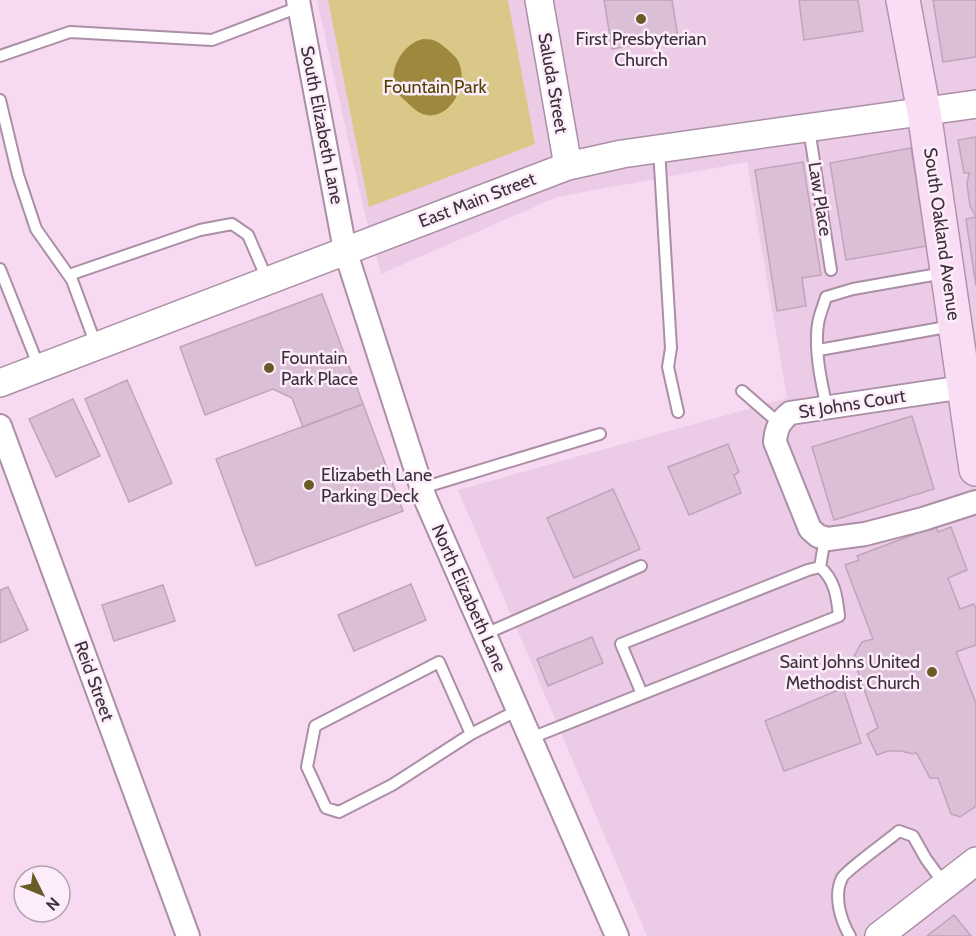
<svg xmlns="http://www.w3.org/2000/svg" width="976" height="936" font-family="Cabin,sans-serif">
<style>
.built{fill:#eccbe7}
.green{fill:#dac888}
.water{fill:#9d883d}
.building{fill:#dabfd6;stroke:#bfa4bb;stroke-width:1.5}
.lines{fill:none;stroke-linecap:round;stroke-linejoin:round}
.service-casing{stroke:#aa8fa6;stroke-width:14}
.minor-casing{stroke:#aa8fa6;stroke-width:26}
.tertiary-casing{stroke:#aa8fa6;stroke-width:30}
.primary-casing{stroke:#b392ad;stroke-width:36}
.service{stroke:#fff;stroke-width:10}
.minor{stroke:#fff;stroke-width:22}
.tertiary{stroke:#fff;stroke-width:27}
.primary{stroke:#f8ddf4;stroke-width:33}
.poi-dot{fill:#695b28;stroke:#fdecfa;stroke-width:2}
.labels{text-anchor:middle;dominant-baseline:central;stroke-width:5;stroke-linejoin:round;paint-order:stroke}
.poi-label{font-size:18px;fill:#3b3039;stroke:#fdecfa;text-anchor:start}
.street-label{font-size:18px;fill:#3b3039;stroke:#fdecfa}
.park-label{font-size:18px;fill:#4f4101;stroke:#fdecfa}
</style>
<rect width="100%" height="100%" fill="#f7daf2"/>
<!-- built -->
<path class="built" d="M317 0H976V936H647L458 490 787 398 747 162 557 197 381 274 364 211Z"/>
<!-- green -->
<path class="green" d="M328 0H508L535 144 369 207Z"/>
<!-- water -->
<path class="water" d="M423 39C436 39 438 42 447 49 452 54 457 57 459 63 471 90 440 135 411 106 404 99 397 95 394 85 390 65 405 43 423 39Z"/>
<!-- building -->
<path class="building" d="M604 0H672L678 38 612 49Z
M799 0H858L863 31 804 40Z
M933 0H976V57L943 62Z
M976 137V217L970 206 967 184 969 173H964L958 140Z
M911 148 927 246 846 260 830 163Z
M803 162 821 275 802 278 806 306 777 311 755 170Z
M976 217V286L966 219Z
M322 294 363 404 303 427 292 398 273 389 205 415 180 347Z
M127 380 172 483 129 502 85 399Z
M73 399 100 456 56 477 29 419Z
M363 404 403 511 256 566 216 459Z
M912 416 934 489 834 520 812 447Z
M728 444 739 472 734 475 741 493 689 515 668 467Z
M613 489 640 549 574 578 547 518Z
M936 526 938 532 951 527 967 570 948 578 960 609 974 604 976 609V645L956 652 976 703V806L960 817 951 814 938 778H930L916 752 913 754 901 751H888L877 755 867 734 878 728 853 658 862 642 873 639 845 565 859 560 857 556Z
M411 584 426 620 354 651 338 615Z
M163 585 175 621 114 641 102 605Z
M8 587 28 630 0 643V590Z
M592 637 603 663 548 686 537 659Z
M843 688 861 743 784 771 765 721Z
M954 915 971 936H927Z"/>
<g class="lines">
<defs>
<path id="service" d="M0 56 70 32 212 40 299 7
M0 100 18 175 36 229 72 280 96 345
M809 129 831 270
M659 149 671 348 668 367 678 412
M0 269 39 367
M69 275 200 230 232 224 248 235 267 279
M819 350 952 326
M742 391 780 424
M827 408C821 382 813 345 819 319 821 311 824 304 826 297L853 289 944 273
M422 488 600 434
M820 567 825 538
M485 634 641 566
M471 734 439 662 315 726 307 767 326 808 339 812 392 785 471 734 518 710
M531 738 839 616C837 597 835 580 820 567L808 570 621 644 642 694
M850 936C841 921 833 896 842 878 845 871 890 839 899 831L913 836 926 859 945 885"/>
<path id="minor" d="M298 0 345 250 425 498 617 936
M964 387 790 413C779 422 776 429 775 442L810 529 818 536 828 539 865 534 923 519 976 502
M0 426 188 936"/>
<path id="tertiary" d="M539 0 568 166
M0 383 568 166 622 154 976 104
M879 936 976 861"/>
<path id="primary" d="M903 0 924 112 976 469"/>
</defs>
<!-- service casing -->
<use href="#service" class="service-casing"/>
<!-- minor casing -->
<use href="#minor" class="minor-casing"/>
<!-- tertiary casing -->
<use href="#tertiary" class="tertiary-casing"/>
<!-- primary casing -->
<use href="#primary" class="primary-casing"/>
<!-- service -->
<use href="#service" class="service"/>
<!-- minor -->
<use href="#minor" class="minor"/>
<!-- tertiary -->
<use href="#tertiary" class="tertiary"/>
<!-- primary -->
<use href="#primary" class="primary"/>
</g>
<!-- markers -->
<g class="poi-dot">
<circle cx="641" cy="19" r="6"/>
<circle cx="269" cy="368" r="6"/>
<circle cx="309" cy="485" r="6"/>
<circle cx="932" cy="672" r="6"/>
</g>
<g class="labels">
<!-- poi labels -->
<g class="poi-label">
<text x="641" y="39" text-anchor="middle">First Presbyterian<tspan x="641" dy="21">Church</tspan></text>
<text x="281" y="358">Fountain<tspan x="281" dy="21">Park Place</tspan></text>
<text x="321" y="475">Elizabeth Lane<tspan x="321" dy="21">Parking Deck</tspan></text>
<text x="920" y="662" text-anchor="end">Saint Johns United<tspan x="920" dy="21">Methodist Church</tspan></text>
</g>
<!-- street labels -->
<g class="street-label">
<text transform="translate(553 83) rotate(80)">Saluda Street</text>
<text transform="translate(322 125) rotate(79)">South Elizabeth Lane</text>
<text transform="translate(820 199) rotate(81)">Law Place</text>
<text transform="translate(477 200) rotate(-21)">East Main Street</text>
<text transform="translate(942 234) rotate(82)">South Oakland Avenue</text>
<text transform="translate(852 404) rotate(-9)">St Johns Court</text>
<text transform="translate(469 598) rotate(66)">North Elizabeth Lane</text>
<text transform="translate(94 681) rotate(70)">Reid Street</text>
</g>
<!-- park labels -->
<g class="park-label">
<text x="435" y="87">Fountain Park</text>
</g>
</g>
<!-- north arrow -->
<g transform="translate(42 894) rotate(133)"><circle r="28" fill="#fdecfa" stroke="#afa1ad" stroke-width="1.5"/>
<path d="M0-4.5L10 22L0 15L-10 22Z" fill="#695b28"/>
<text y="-9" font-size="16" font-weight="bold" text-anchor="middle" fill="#3b3039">N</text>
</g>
</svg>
